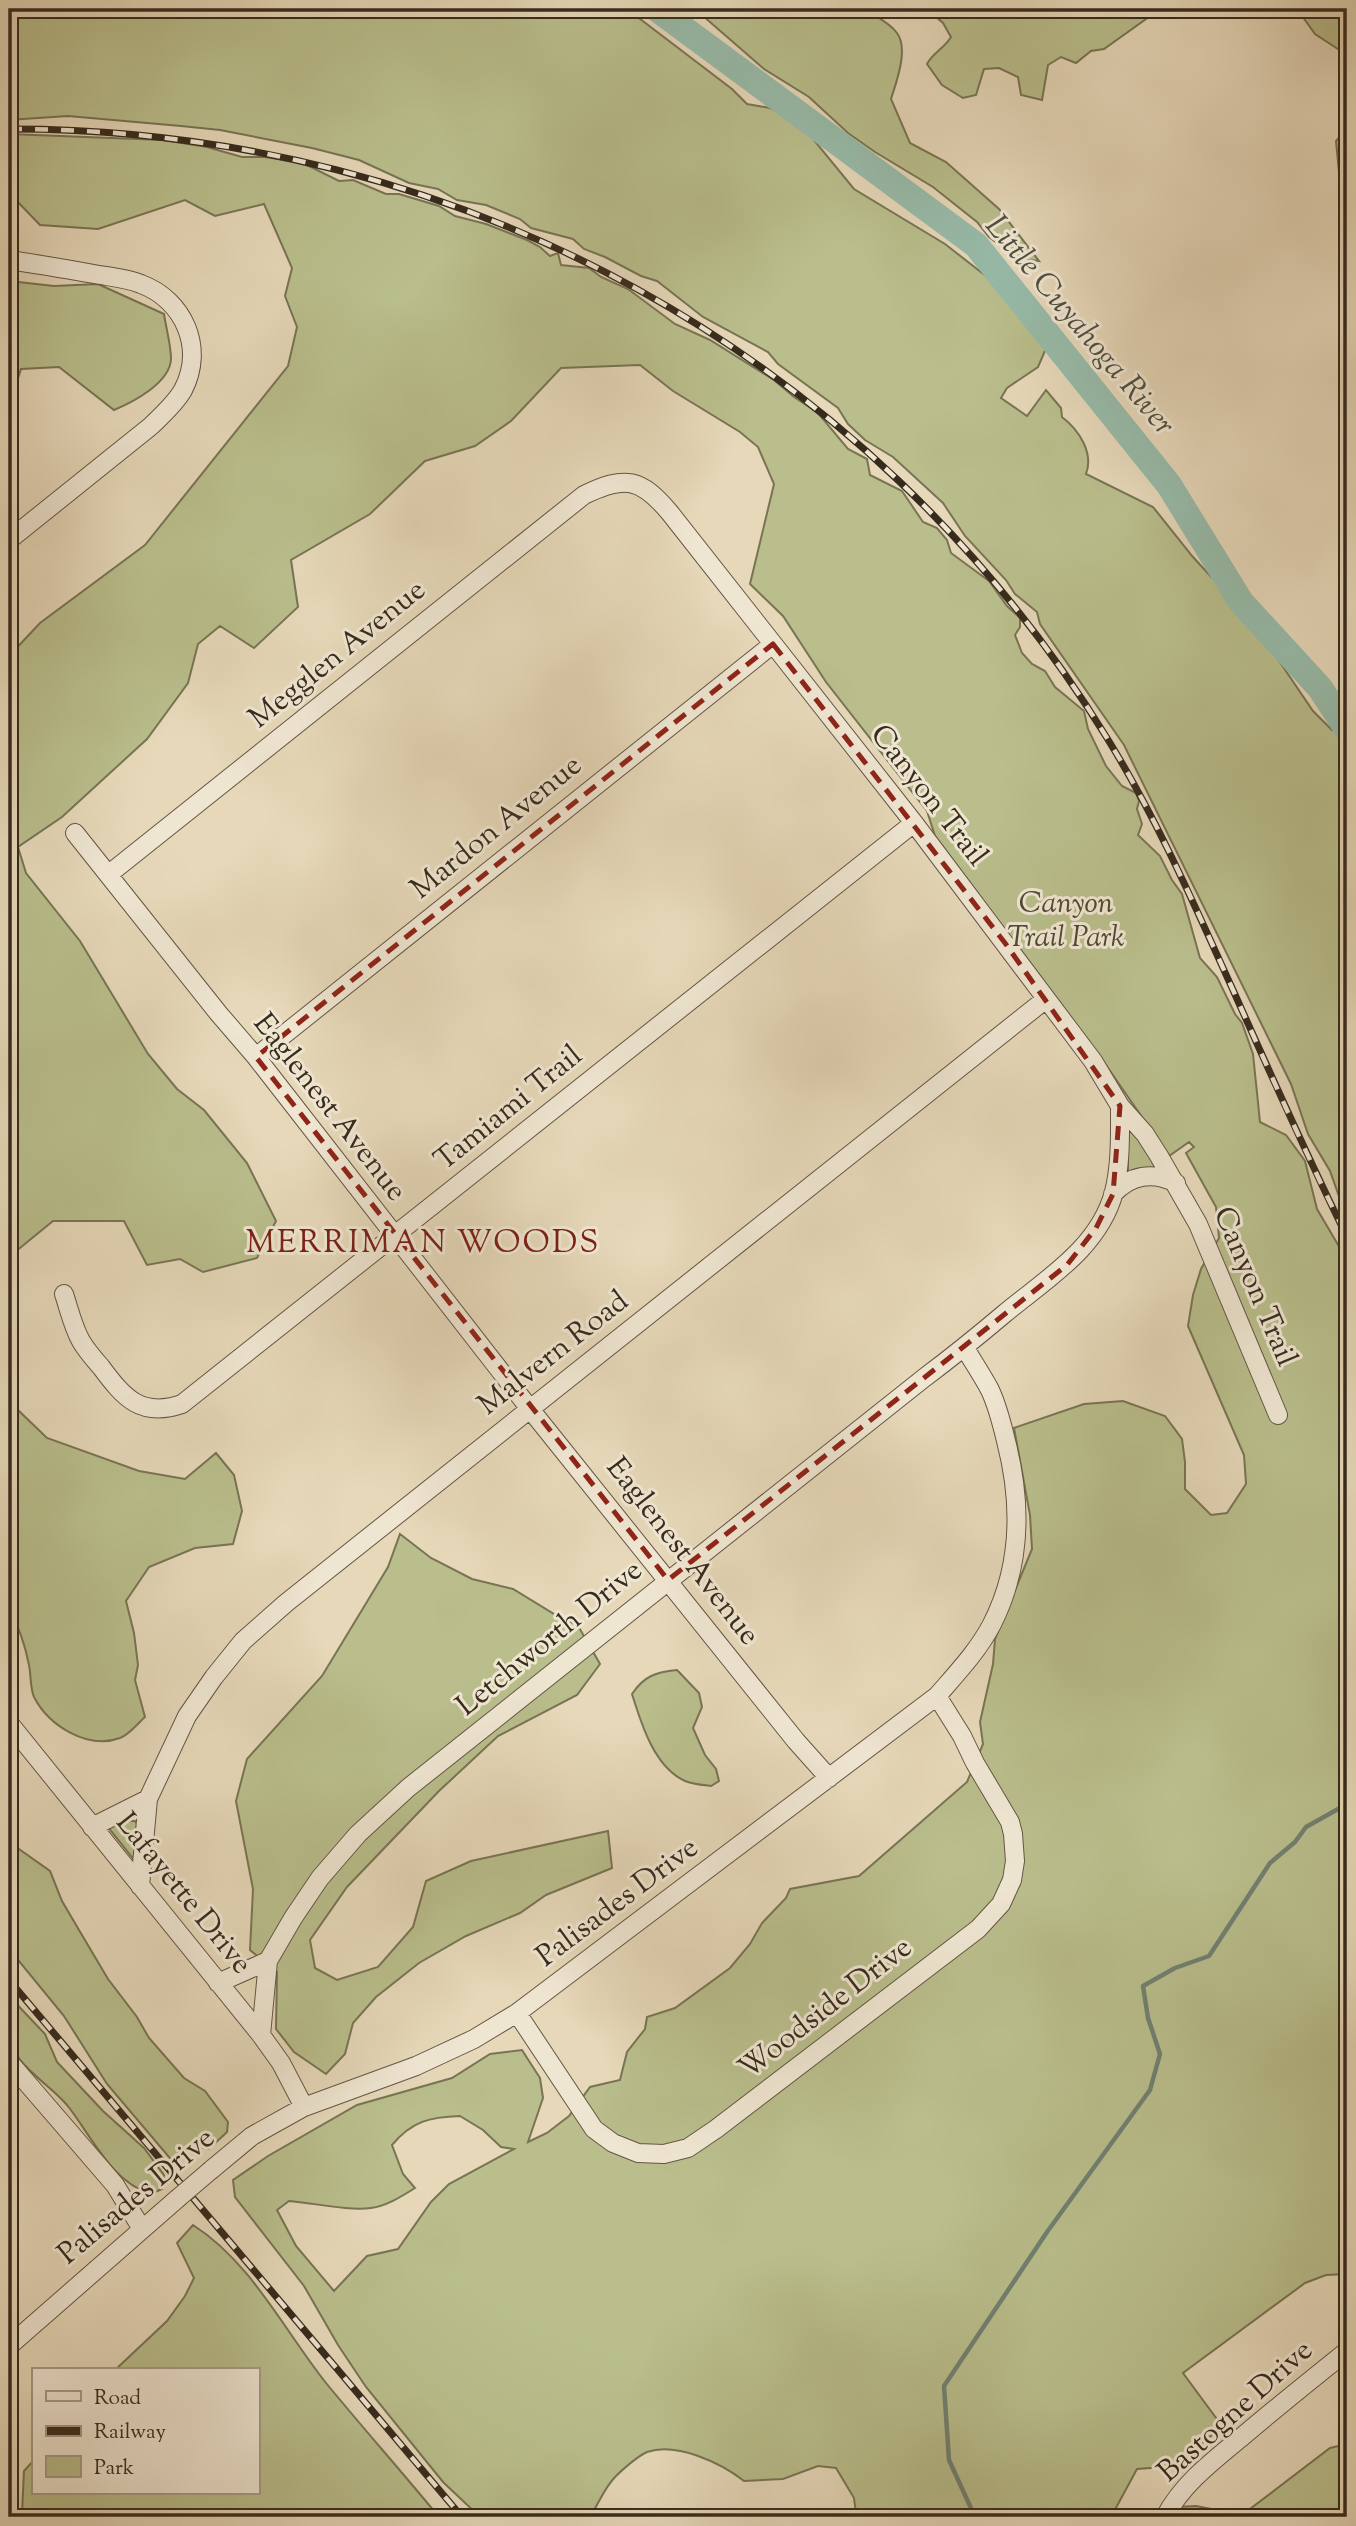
<svg xmlns="http://www.w3.org/2000/svg" width="1356" height="2526" font-family="'Sorts Mill Goudy',serif">
<style>
.green{fill:#b9be8c;stroke:#787454;stroke-width:2;fill-rule:evenodd}
.lines{fill:none;stroke-linecap:round;stroke-linejoin:round}
.stream{stroke:#718171;stroke-width:4.5}
.river{stroke:#97bba9;stroke-width:26}
.minor-casing{stroke:#635644;stroke-width:20}
.minor{stroke:#efe6d2;stroke-width:18}
.rail-casing{stroke:#372b1d;stroke-width:7}
.rail{stroke:#efe6d2;stroke-width:4.5;stroke-dasharray:13;stroke-linecap:butt}
.minor-bridge-casing{stroke:#635644;stroke-width:20;stroke-linecap:butt}
.minor-bridge{stroke:#efe6d2;stroke-width:18}
.marked{fill:none;stroke:#8f2418;stroke-width:5;stroke-dasharray:14 9;stroke-linejoin:round}
.labels{text-anchor:middle;dominant-baseline:central;stroke-width:6;stroke-linejoin:round;paint-order:stroke}
.street-label{font-size:30px;fill:#372b1d;stroke:#efe6d2}
.park-label{font-size:30px;font-style:italic;fill:#514833;stroke:#efe6d2}
.water-label{font-size:32px;font-style:italic;fill:#4f4f40;stroke:#efe6d2}
.neighbourhood-label{font-size:32px;letter-spacing:2px;fill:#7a1f14;stroke:#efe6d2}
</style>
<rect width="100%" height="100%" fill="#e6d8b9"/>
<filter id="stains"><feTurbulence type="fractalNoise" baseFrequency=".00286" numOctaves="4"/><feColorMatrix values="0 0 0 0 .2 0 0 0 0 .09 0 0 0 0 .02 0 0 0 .5 -.17"/></filter>
<radialGradient id="worn" r=".72"><stop offset=".6" stop-color="#630" stop-opacity="0"/><stop offset="1" stop-color="#630" stop-opacity=".3"/></radialGradient>
<!-- green -->
<path class="green" d="M9 9H627L732 89 747 104 770 108 800 123 854 189 945 244 986 276 1024 312 1047 346 1038 367 1007 388 1001 398 1027 416 1046 390 1061 408 1062 417C1079 430 1094 453 1086 474L1153 507 1193 557 1237 605 1271 649 1313 711 1332 730 1347 732V1219L1330 1171 1308 1134 1291 1084 1124 745 1040 624 1037 612 1015 594 1006 580 965 536 943 503 893 457 865 440 848 424 838 408 778 364 768 352 703 317 657 281 641 276 605 257 584 249 573 239 531 228 520 219 486 205 457 200 438 189 409 183 359 160 312 148 220 130 181 126 68 116 9 120Z
M695 9H865C875 16 890 23 897 33 909 49 896 83 891 99L910 143 946 162 999 209 1039 261 1019 259 989 237 977 222 933 187 875 152 848 133 809 97 764 69Z
M927 9H1160L1104 49 1091 51 1076 63 1061 57 1048 65 1042 100 1021 95 1018 77 999 68 984 69 976 95 963 98 942 85 927 64C933 52 945 48 951 37L943 23Z
M1303 9H1347V55L1315 34 1300 13Z
M1347 128V180L1339 172 1336 141Z
M9 134 163 140 207 147 242 157H265L303 163 339 181 353 180 386 194H399L439 206 455 216 486 224 527 240 540 247 550 256 558 253 561 265 589 268 601 277 628 289 675 324 710 340 774 380 794 397 818 413 848 449 867 459 870 475 902 491 923 522 937 528 947 540 951 553 989 581 1007 606 1020 618V627L1015 635 1022 653 1032 664 1045 671 1055 687 1084 711 1088 729 1106 766 1122 786 1136 793 1139 801 1137 809 1142 824 1138 835 1160 856 1172 880 1182 894 1200 958 1217 977 1235 1014 1242 1023 1253 1054 1260 1122 1286 1135 1305 1161 1317 1209 1347 1260V2274L1326 2275 1305 2283 1183 2373 1222 2426 1177 2466 1137 2469 1111 2517H859L856 2513 854 2498 836 2468 818 2466 783 2479 744 2481C721 2463 677 2442 647 2452 638 2456 623 2469 616 2476 604 2488 599 2503 590 2517H480L443 2482 366 2387 338 2345 304 2286 235 2197 233 2180 268 2156 357 2105 452 2078 490 2054 522 2050 540 2078 543 2098 528 2142 547 2133 569 2116 590 2087 620 2080 627 2052 645 2029 647 2017 675 2008 730 1968 750 1944 762 1923 786 1898 790 1889 859 1876 967 1782 983 1744 980 1722 993 1664 995 1639 1032 1549 1030 1515 1014 1428 1084 1404 1123 1401 1165 1416 1182 1439 1185 1462V1489L1211 1515 1227 1513 1246 1484 1244 1455 1188 1326 1193 1295 1201 1269 1219 1238 1216 1207 1186 1153 1194 1147 1189 1142 1169 1156 1099 1055 935 836 927 811 826 682 783 616 750 584 774 484 758 447 740 432 673 391 640 365 561 368 511 421 475 446 425 461 370 514 291 560 298 607 254 648 220 626 198 644 188 683 147 739 62 817 18 847 26 873 80 941 148 1054 177 1089 204 1110 247 1163 276 1221 257 1258 203 1272 180 1259 147 1265 124 1221H53L9 1257V656L40 623 145 545 288 366 297 327 285 296 292 268 264 204 215 216 185 200 98 229 40 225 13 197H9ZM460 2116 483 2130 501 2147 514 2149 449 2184 431 2202 398 2249 367 2256 334 2291 296 2246 277 2210 289 2201C314 2203 348 2211 371 2208 387 2206 402 2196 415 2188L403 2174 392 2145C412 2121 430 2117 460 2116Z
M9 281 54 286 98 284 164 314C166 328 171 345 171 359 170 383 133 402 114 410L59 367 21 369 9 406Z
M1132 1128 1157 1167 1156 1168 1128 1172V1131Z
M9 1397 18 1410 47 1438 139 1471 185 1479 216 1453 234 1475 242 1511 233 1544 195 1548 149 1567 126 1601 134 1633 138 1665 135 1680 145 1717C138 1723 129 1735 120 1738 88 1750 49 1726 34 1697 30 1688 31 1674 29 1665 25 1644 19 1627 9 1609Z
M400 1534 431 1558 472 1579 513 1589 564 1620 577 1624 600 1664 577 1695 498 1736 439 1791 347 1887 310 1940 315 1968 337 1980 378 1967 413 1927 426 1881 471 1861 608 1831 612 1868 546 1895 520 1913 466 1936 419 1963 376 1997 353 2023 345 2054 326 2074 294 2052 276 2029 277 1972 250 1950 253 1889 236 1801 247 1759 322 1676 388 1567Z
M677 1670 699 1693 702 1707 693 1728 705 1755 716 1769 719 1781 711 1786C703 1785 692 1784 685 1781 654 1767 641 1723 632 1694 644 1676 656 1672 677 1670Z
M130 1821H135L137 1824 135 1861 108 1827Z
M9 1842 50 1871 62 1901 79 1930 108 1979 137 2017 149 2038 184 2078 205 2091 228 2122 227 2132 209 2149 193 2146 174 2163 107 2084 64 2016 9 1949Z
M9 1996 45 2034 57 2062 103 2111 144 2148 164 2175 162 2189 151 2194C112 2183 91 2135 67 2105 53 2089 34 2077 20 2060 15 2052 15 2043 9 2036Z
M193 2225C251 2262 284 2330 326 2383 363 2428 402 2472 439 2517H24L22 2513 24 2471 33 2461V2493H257V2370H115L167 2321 185 2296 194 2278 177 2243Z
M1347 2444V2517H1171L1177 2507 1196 2506 1242 2515 1330 2448Z"/>
<g class="lines">
<!-- stream -->
<path class="stream" d="M975 2517 949 2460 944 2386 1047 2232 1150 2090 1160 2054 1148 2018 1143 1986 1175 1968 1209 1956 1270 1863 1295 1842 1306 1827 1347 1804"/>
<!-- river -->
<path class="river" d="M657 9 976 245 1169 485 1241 602 1320 688 1347 729"/>
<defs>
<path id="minor" d="M9 260C37 264 66 269 94 274 110 277 127 278 141 284 184 300 205 348 183 390 175 404 162 415 151 426L9 540
M75 833 219 1014 256 1057 530 1409 796 1741 829 1778
M109 874 584 495C625 475 641 478 670 513L914 823 1093 1061 1120 1106 1145 1134 1159 1156 1198 1224 1278 1415
M256 1057 773 644
M1113 1194C1130 1175 1153 1171 1176 1183
M64 1294C69 1309 73 1327 81 1341 86 1350 94 1359 101 1367 124 1398 141 1418 182 1404L914 823
M9 1723 261 2035 281 2063 304 2107
M92 1827 148 1799 187 1716 214 1677 243 1641 286 1603 1046 999
M140 1886 148 1799
M218 1983 268 1961 293 1918 320 1878 358 1834 408 1788 924 1378C952 1357 978 1336 1004 1314 1046 1279 1099 1248 1114 1192 1121 1164 1120 1134 1120 1106
M517 2013 594 2129 613 2143 638 2153 664 2154 688 2148 716 2129 978 1929 1001 1904 1012 1880 1015 1861 1013 1834 1010 1822 975 1763 962 1736 937 1696
M261 2035 268 1961
M9 2062 115 2185 142 2229
M211 2170 252 2136 304 2107 416 2066 474 2039 517 2013 937 1696C957 1673 978 1651 992 1624 1022 1565 1022 1503 1006 1441 1002 1424 997 1405 990 1390 982 1375 973 1362 965 1348
M9 2346 177 2199
M1165 2517C1182 2484 1214 2460 1243 2436 1277 2407 1312 2379 1347 2351"/>
</defs>
<!-- minor casing -->
<use href="#minor" class="minor-casing"/>
<!-- minor -->
<use href="#minor" class="minor"/>
<defs>
<path id="rail" d="M9 129C458 128 871 355 1107 738 1157 819 1194 904 1233 990 1270 1073 1307 1156 1347 1237
M9 1980 462 2517"/>
</defs>
<!-- rail casing -->
<use href="#rail" class="rail-casing"/>
<!-- rail -->
<use href="#rail" class="rail"/>
<defs>
<path id="minor-bridge" d="M177 2199 211 2170"/>
</defs>
<!-- minor-bridge casing -->
<use href="#minor-bridge" class="minor-bridge-casing"/>
<!-- minor-bridge -->
<use href="#minor-bridge" class="minor-bridge"/>
</g>
<!-- marked area -->
<path class="marked" d="M773 644 1005 943 1120 1106 1113 1194 1096 1228 1067 1265 668 1580 256 1057Z"/>
<g class="labels">
<!-- street labels -->
<g class="street-label">
<text transform="translate(338 655) rotate(-39)">Megglen Avenue</text>
<text transform="translate(928 796) rotate(52)">Canyon Trail</text>
<text transform="translate(497 828) rotate(-39)">Mardon Avenue</text>
<text transform="translate(329 1108) rotate(52)">Eaglenest Avenue</text>
<text transform="translate(509 1109) rotate(-39)">Tamiami Trail</text>
<text transform="translate(1254 1287) rotate(67)">Canyon Trail</text>
<text transform="translate(554 1354) rotate(-38)">Malvern Road</text>
<text transform="translate(682 1552) rotate(52)">Eaglenest Avenue</text>
<text transform="translate(550 1639) rotate(-39)">Letchworth Drive</text>
<text transform="translate(183 1894) rotate(51)">Lafayette Drive</text>
<text transform="translate(618 1903) rotate(-37)">Palisades Drive</text>
<text transform="translate(826 2009) rotate(-38)">Woodside Drive</text>
<text transform="translate(137 2197) rotate(-40)">Palisades Drive</text>
<text transform="translate(1236 2412) rotate(-42)">Bastogne Drive</text>
</g>
<!-- park labels -->
<g class="park-label">
<text x="1066" y="904">Canyon<tspan x="1066" dy="34">Trail Park</tspan></text>
</g>
<!-- water labels -->
<g class="water-label">
<text transform="translate(1079 326) rotate(50)">Little Cuyahoga River</text>
</g>
<!-- neighbourhood labels -->
<g class="neighbourhood-label">
<text x="423" y="1244">MERRIMAN WOODS</text>
</g>
</g>
<!-- margin -->
<rect width="1356" height="2526" fill="none" stroke="#e6d8b9" stroke-width="35"/>
<rect x="10" y="10" width="1335" height="2505" fill="none" stroke="#372b1d" stroke-width="3.5"/>
<rect x="18" y="18" width="1321" height="2491" fill="none" stroke="#372b1d" stroke-width="2"/>
<!-- legend -->
<rect x="32" y="2368" width="228" height="126" fill="#efe6d2" stroke="#a59b8a" stroke-width="2"/>
<rect x="46" y="2391" width="35" height="10" fill="#efe6d2" stroke="#a59b8a" stroke-width="2"/>
<text x="94" y="2404" font-size="21" fill="#372b1d">Road</text>
<rect x="46" y="2426" width="35" height="10" fill="#372b1d" stroke="#a59b8a" stroke-width="2"/>
<text x="94" y="2438" font-size="21" fill="#372b1d">Railway</text>
<rect x="46" y="2456" width="35" height="21" fill="#b9be8c" stroke="#a59b8a" stroke-width="2"/>
<text x="94" y="2474" font-size="21" fill="#372b1d">Park</text>
<rect width="100%" height="100%" filter="url(#stains)"/>
<rect width="100%" height="100%" fill="url(#worn)"/>
</svg>
